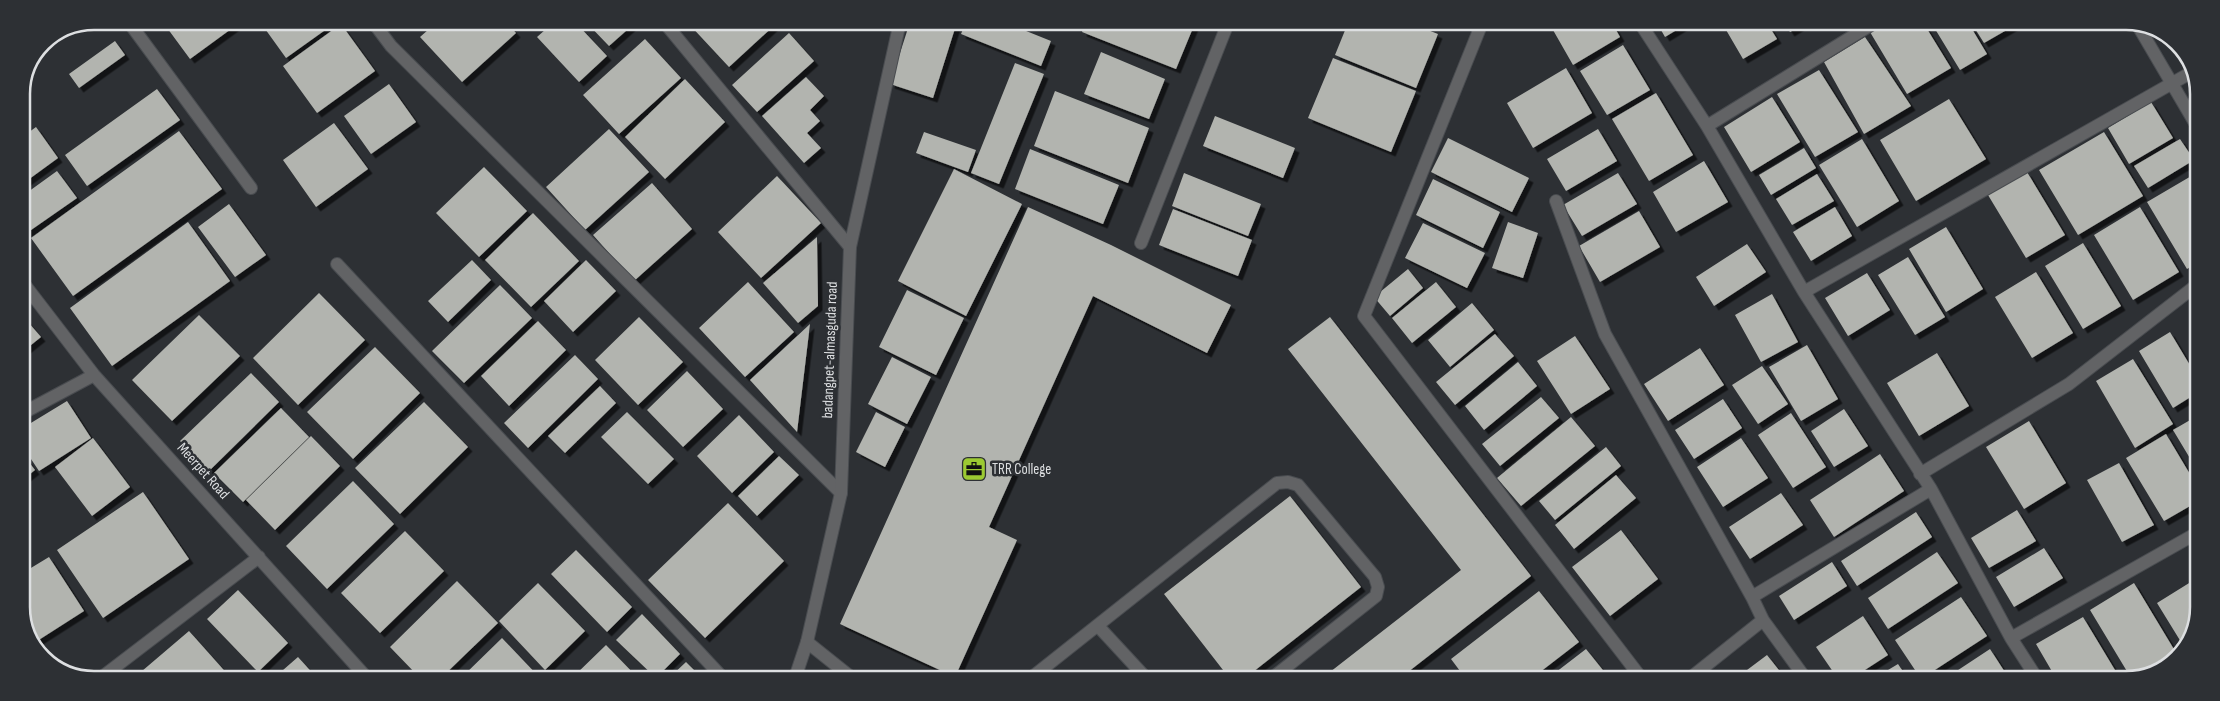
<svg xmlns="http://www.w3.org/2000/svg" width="2220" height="701" font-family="'Sofia Sans Condensed',sans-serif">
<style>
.building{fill:#b2b4af;filter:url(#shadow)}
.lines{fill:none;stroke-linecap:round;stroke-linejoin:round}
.service-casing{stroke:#494c50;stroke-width:14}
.minor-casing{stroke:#494c50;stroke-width:14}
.tertiary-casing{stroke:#494c50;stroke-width:14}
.service{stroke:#626365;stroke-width:12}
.minor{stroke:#626365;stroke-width:12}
.tertiary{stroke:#626365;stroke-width:12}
.labels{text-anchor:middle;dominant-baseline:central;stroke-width:5;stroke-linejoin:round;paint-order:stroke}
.street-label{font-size:15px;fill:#dddfe1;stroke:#2d3034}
.poi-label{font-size:15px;fill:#dddfe1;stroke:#2d3034;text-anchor:start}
.rim{fill:none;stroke:#dddfe1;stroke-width:2.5}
</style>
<defs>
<filter id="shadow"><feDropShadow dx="4.5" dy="4.5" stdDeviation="0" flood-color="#0009"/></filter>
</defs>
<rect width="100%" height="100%" fill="#2d3034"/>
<!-- building -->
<path class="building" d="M162 21H242L190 59Z
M270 21 334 22 335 23 286 58 263 26Z
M437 22H506L516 33 462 82 420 37Z
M554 22H575L607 56 579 82 537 37Z
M586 22H636L609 46Z
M689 22H778L729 67 688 23Z
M910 22H957L933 98 890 84Z
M966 22H1004L1051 41 1041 66 961 34Z
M1086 22 1159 23H1195L1176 69 1082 32Z
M1348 23H1410L1438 34 1416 88 1335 55Z
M1549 23H1612L1620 37 1573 65Z
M1657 23H1688L1665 37Z
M1722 23H1767L1777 39 1743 59Z
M1784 23H1805L1790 32Z
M1886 23 1924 24 1951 68 1907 94 1870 32Z
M341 24 375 71 317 113 283 66Z
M1932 24H1969L1987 54 1960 70Z
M1972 24H2017L1984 43Z
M789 33 814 61 757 112 732 85Z
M1865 37 1911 106 1864 134 1824 62Z
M645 39 681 78 619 134 583 95Z
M115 41 125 55 79 88 69 74Z
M1623 45 1650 90 1607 115 1580 71Z
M1101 52 1165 79 1149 119 1084 94Z
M1333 58 1416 91 1391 152 1308 118Z
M1015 63 1044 74 999 184 971 173Z
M1566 68 1592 113 1533 148 1507 103Z
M1819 70 1858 132 1815 157 1777 94Z
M2192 72 2199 89V97L2186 76Z
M806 77 824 96 810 110 820 121 807 133 821 148 804 163 762 116Z
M685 79 725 122 665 179 625 137Z
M389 84 416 122 371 154 344 116Z
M157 89 180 120 87 186 65 155Z
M1055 91 1149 128 1128 183 1034 146Z
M1656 93 1693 155 1649 181 1612 119Z
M1772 97 1800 142 1751 172 1724 127Z
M1949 99 1986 159 1916 201 1880 140Z
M2151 102 2173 138 2129 164 2108 128Z
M1215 116 1295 148 1283 178 1203 146Z
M334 123 368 169 316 207 283 160Z
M36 127 58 158 21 185V138Z
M609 129 649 172 585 230 546 187Z
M1598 129 1617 161 1566 191 1547 159Z
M179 131 222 189 73 296 31 238Z
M924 132 976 150 968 172 916 153Z
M2104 132 2143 196 2078 235 2039 170Z
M1448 138 1529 178 1512 212 1431 172Z
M1862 139 1899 201 1857 227 1819 165Z
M2180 139 2194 160 2148 188 2134 166Z
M1804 148 1816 168 1771 195 1759 175Z
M1030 149 1119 185 1103 224 1015 189Z
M1704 161 1728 202 1676 232 1653 192Z
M484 167 527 211 479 257 436 213Z
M954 169 1022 204 966 316 898 281Z
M57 171 77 198 21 237V197Z
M2027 172 2065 235 2026 258 1988 195Z
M1184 173 1261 204 1248 236 1172 206Z
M1618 173 1637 204 1582 236 1563 205Z
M1817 174 1834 201 1792 225 1776 199Z
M2193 175 2198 183V262L2187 269 2147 202Z
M777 176 821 223 761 278 718 232Z
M1433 179 1500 212 1483 248 1416 215Z
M652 183 692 229 634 281 593 235Z
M229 204 266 255 235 277 198 227Z
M1028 207 1111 245 1231 305 1207 353 1093 296 989 527 1017 540 955 677 840 624Z
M1835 207 1852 236 1811 261 1793 232Z
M2140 207 2179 272 2133 300 2094 235Z
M1173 209 1252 240 1238 276 1159 245Z
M1639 211 1660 247 1600 282 1579 246Z
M533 213 579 261 531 307 485 260Z
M188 222 230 281 112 366 70 308Z
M1508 222 1538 233 1523 278 1492 268Z
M1423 223 1485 253 1467 288 1405 258Z
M1946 227 1983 289 1946 312 1909 249Z
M817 237 818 306 798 323 763 283Z
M2083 243 2121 306 2083 329 2045 266Z
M1747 244 1766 272 1714 306 1696 277Z
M1908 257 1945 317 1915 335 1878 275Z
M472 260 491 280 448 322 428 301Z
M586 260 616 291 573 332 544 301Z
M1408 269 1423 288 1390 316 1374 297Z
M2036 272 2073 333 2032 358 1995 297Z
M1867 273 1890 310 1848 336 1825 298Z
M748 282 794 332 745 377 699 328Z
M1436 282 1456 307 1412 343 1392 318Z
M500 285 532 318 464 383 432 351Z
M907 290 964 318 936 375 879 347Z
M319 293 365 340 298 405 253 358Z
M1772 294 1798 342 1761 362 1735 315Z
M1472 303 1494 330 1450 367 1428 340Z
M21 314 41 337 21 353Z
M199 315 240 356 172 421 132 380Z
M639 317 683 362 638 405 595 360Z
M1330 317 1531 576 1399 679H1321L1461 570 1288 349Z
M538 321 566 350 509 406 481 376Z
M810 324 797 432 750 380Z
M2170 332 2197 377V393L2173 408 2139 351Z
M1495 334 1514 356 1455 405 1436 382Z
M1575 336 1610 389 1571 414 1537 361Z
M1807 345 1838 399 1801 421 1769 367Z
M375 347 420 393 353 459 307 412Z
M1700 348 1724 385 1668 421 1644 384Z
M1937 353 1969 406 1919 436 1887 383Z
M575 355 598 379 528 448 504 423Z
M892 357 931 377 907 424 868 404Z
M2133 359 2173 424 2135 448 2096 381Z
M1518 362 1537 386 1484 430 1465 406Z
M1762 366 1788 404 1758 424 1732 385Z
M687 371 723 409 683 447 647 410Z
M251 373 279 402 209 471 180 441Z
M600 386 616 403 565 453 548 436Z
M1541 397 1559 418 1500 466 1482 444Z
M1723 399 1742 428 1694 459 1675 430Z
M67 401 91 438 39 471 21 444V429Z
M424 402 468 447 400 514 355 468Z
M281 408 309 437 243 502 214 473Z
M1844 409 1868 446 1834 467 1811 431Z
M627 412 674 459 648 484 601 437Z
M876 412 905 427 885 467 856 452Z
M1791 413 1826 467 1793 488 1758 435Z
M739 415 774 452 732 493 697 456Z
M2197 416V470L2173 430Z
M1571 417 1595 446 1521 506 1497 478Z
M2029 421 2066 483 2024 509 1986 447Z
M2166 434 2197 486V502L2164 521 2126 458Z
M311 436 340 466 275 530 246 500Z
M93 438 130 487 92 516 55 467Z
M1741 438 1768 478 1723 507 1697 467Z
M1606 447 1621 466 1555 520 1539 501Z
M21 452 35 470 21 481Z
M1880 454 1904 491 1834 537 1810 500Z
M779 456 799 475 757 516 738 496Z
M2119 463 2154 525 2122 542 2087 480Z
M1616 475 1636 498 1574 549 1555 525Z
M353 481 394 524 327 589 286 546Z
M143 492 189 559 103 618 57 550Z
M1781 493 1803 525 1750 559 1729 527Z
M1290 496 1361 587 1244 679H1230L1164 594Z
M728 503 784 561 705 638 648 580Z
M2017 510 2036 541 1989 568 1971 538Z
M1916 512 1932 537 1857 586 1841 561Z
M1621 530 1658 579 1610 616 1572 567Z
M405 531 444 571 380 633 341 593Z
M2044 548 2063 578 2014 607 1996 577Z
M576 550 632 607 607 632 551 574Z
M1937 552 1958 583 1888 629 1868 598Z
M49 557 84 611 34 643 21 612V574Z
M1832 562 1847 586 1794 620 1779 596Z
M2194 580 2196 584V626L2188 638 2181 642 2157 603Z
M457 581 498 623 441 678H420L390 647Z
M538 583 585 631 545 670 499 621Z
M2134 583 2175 651 2131 678 2090 610Z
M238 590 288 643 258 672 207 619Z
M1539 591 1579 642 1531 679H1466L1451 659Z
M1961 597 1987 636 1921 679 1895 640Z
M642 614 680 654 656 678 616 640Z
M1863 616 1888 655 1851 679H1838L1816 647Z
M2083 617 2121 680H2057L2036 644Z
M189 631 230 677H135Z
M502 638 540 678H461Z
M606 645 638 678H572Z
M1586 649 1610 679H1547Z
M1990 649 2010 680H1947L1946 678Z
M1767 655 1786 679H1735Z
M298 657 316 677H275Z
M686 662 702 678H669Z
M1898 664 1908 679H1873Z"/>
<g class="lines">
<defs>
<path id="service" d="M1098 626 1147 679
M807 642 852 678
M1031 678 1277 483 1288 482 1298 485 1375 577 1378 587 1376 596 1271 679"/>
<path id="minor" d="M128 21 251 188
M373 22 391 46 841 493
M664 22 850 247
M1482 23 1364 316 1642 679
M1640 23 1707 126 1804 292 1931 489 2011 638
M2137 24 2198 128
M1707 126 1874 23
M1556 201 1605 334 1752 597 1763 620 1806 679
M1141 243 1228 23
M337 264 723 678
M21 280 94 375 367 678
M1804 292 2192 72
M21 414 94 375
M1920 474 2069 384 2198 284
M1752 597 1931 489
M102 677 259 557
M1689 679 1763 620
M2038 680 2011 638 2197 533"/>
<path id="tertiary" d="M795 678 807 642 841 493 850 247 900 22"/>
</defs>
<!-- service casing -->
<use href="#service" class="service-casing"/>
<!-- minor casing -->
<use href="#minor" class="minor-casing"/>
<!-- tertiary casing -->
<use href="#tertiary" class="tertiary-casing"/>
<!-- service -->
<use href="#service" class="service"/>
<!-- minor -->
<use href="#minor" class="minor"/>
<!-- tertiary -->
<use href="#tertiary" class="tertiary"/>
</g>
<!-- icons -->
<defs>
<symbol id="office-square" viewBox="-11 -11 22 22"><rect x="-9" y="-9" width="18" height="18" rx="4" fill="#9cca32" stroke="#2d3034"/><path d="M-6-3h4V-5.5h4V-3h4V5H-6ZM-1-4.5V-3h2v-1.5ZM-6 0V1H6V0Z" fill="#111"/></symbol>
</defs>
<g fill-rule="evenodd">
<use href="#office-square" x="960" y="455" width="28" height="28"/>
</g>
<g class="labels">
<!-- street labels -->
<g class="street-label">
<text transform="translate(830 350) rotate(-88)">badangpet-almasguda road</text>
<text transform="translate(203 471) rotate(48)">Meerpet Road</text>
</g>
<!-- poi labels -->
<g class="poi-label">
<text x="992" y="469">TRR College</text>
</g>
</g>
<!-- crop -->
<path d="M0 0H2220V701H0ZM94 30H2126A64 64 0 0 1 2190 94V607A64 64 0 0 1 2126 671H94A64 64 0 0 1 30 607V94A64 64 0 0 1 94 30Z" fill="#2d3034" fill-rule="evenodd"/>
<path class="rim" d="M94 30H2126A64 64 0 0 1 2190 94V607A64 64 0 0 1 2126 671H94A64 64 0 0 1 30 607V94A64 64 0 0 1 94 30Z"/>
</svg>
